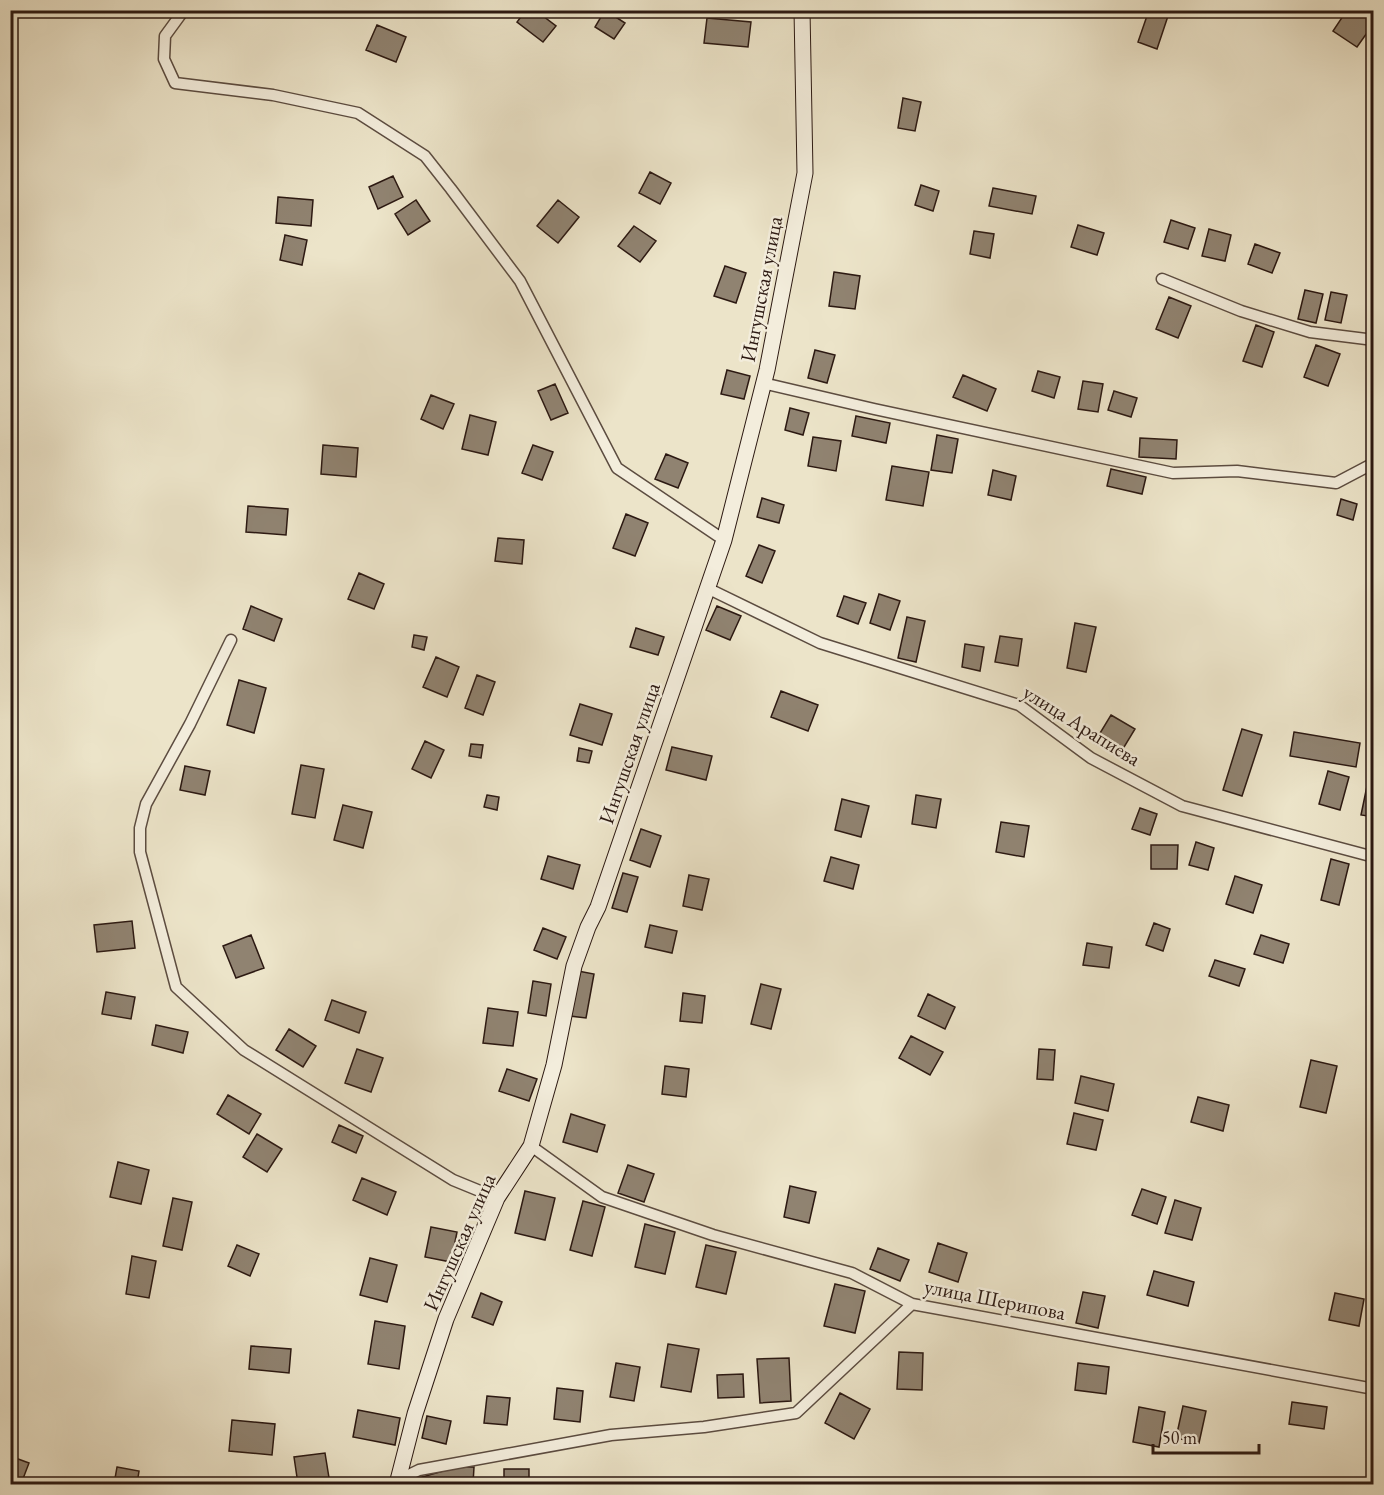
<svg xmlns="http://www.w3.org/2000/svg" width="1384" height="1495" font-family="'EB Garamond',serif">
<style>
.building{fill:#908371;stroke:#2c1912;stroke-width:1.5}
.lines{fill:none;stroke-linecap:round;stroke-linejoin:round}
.street-casing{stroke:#5c4c40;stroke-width:13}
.secondary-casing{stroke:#2c1912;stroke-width:17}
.street{stroke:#f3eddc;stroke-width:10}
.secondary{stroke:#f3eddc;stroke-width:15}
.labels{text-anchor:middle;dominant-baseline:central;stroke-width:5;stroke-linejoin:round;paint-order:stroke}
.street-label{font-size:21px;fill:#2c1912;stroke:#f3eddc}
</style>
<rect width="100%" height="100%" fill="#ece4c9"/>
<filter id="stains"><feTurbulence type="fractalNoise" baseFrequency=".00333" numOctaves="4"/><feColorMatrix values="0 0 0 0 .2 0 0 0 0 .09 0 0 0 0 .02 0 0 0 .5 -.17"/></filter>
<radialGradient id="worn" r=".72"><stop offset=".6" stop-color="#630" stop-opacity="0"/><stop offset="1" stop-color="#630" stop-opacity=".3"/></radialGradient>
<!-- building -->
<path class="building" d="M526 10H535L556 26 543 42 517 22Z
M605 10 625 23 614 39 595 27Z
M1149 10H1170L1157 49 1138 42Z
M1347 10H1365L1374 16V23L1357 47 1333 31Z
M707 18 751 22 748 47 704 43Z
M377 25 406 37 396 62 366 50Z
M903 98 921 102 915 131 898 128Z
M650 172 671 183 660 204 639 193Z
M393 176 403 197 378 209 369 187Z
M921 185 939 191 933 211 915 205Z
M993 188 1036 196 1032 214 989 206Z
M278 197 313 200 311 226 276 223Z
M416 200 430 221 408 235 395 214Z
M558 200 579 217 558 243 537 226Z
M1171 220 1195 228 1188 249 1164 242Z
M1078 225 1104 233 1097 255 1071 247Z
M634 226 656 241 640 262 618 246Z
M1209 229 1231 235 1225 261 1202 256Z
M974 231 994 234 990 258 970 254Z
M285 235 307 240 302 265 280 260Z
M1255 244 1280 253 1272 273 1248 264Z
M725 266 746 273 736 303 714 296Z
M834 272 860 276 855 309 829 306Z
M1305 290 1323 294 1316 323 1298 319Z
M1331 292 1347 295 1341 323 1325 320Z
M1169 297 1191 306 1178 338 1156 329Z
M1256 325 1274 332 1262 367 1243 361Z
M1316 345 1340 354 1328 386 1304 377Z
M815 350 835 355 827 383 808 378Z
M727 370 750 376 744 399 721 394Z
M1038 371 1060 377 1054 398 1032 391Z
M963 375 996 389 987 411 953 397Z
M1083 381 1103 384 1098 412 1078 409Z
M555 384 568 413 551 420 538 391Z
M1114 391 1137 398 1131 417 1108 410Z
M431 395 454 404 443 429 421 419Z
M790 408 809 413 803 435 785 430Z
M470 415 496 422 488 455 462 449Z
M856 416 890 423 886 443 852 436Z
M937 435 958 439 952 473 931 470Z
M813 437 841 441 836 471 808 466Z
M1140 438 1177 440 1176 459 1139 457Z
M323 445 358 448 356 477 321 474Z
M533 445 553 452 542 480 522 473Z
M666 454 688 463 678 488 655 479Z
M892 466 929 472 923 506 886 500Z
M1111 469 1146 477 1142 494 1107 486Z
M993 470 1016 476 1011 500 988 495Z
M762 498 784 505 779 523 757 517Z
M1341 499 1357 504 1353 520 1337 515Z
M248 506 288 509 286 535 246 532Z
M626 514 648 523 635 556 613 548Z
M498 538 524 540 522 564 495 561Z
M759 545 775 551 762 583 746 576Z
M359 573 384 584 374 609 348 599Z
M879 594 900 601 890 630 870 623Z
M844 596 866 603 858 624 837 616Z
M251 606 282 619 274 641 243 629Z
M717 606 741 616 730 640 706 630Z
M907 617 925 621 916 662 898 658Z
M1075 623 1096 627 1086 672 1067 668Z
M636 628 664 637 658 655 630 647Z
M414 635 427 637 424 650 412 647Z
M1000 636 1022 639 1018 666 995 662Z
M965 644 984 647 980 671 962 667Z
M436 657 459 667 447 697 423 687Z
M477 675 495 682 483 715 465 708Z
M239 680 266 688 254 733 227 725Z
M781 691 818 705 808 731 771 717Z
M580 704 612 714 602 745 570 735Z
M1111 715 1135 729 1118 757 1094 743Z
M1242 729 1262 735 1242 796 1223 790Z
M1294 732 1360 743 1356 767 1290 756Z
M425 741 444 750 431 778 412 769Z
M471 744 483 745 481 758 469 756Z
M672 747 712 756 706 780 666 770Z
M579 748 592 751 589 763 577 761Z
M301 765 324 769 315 818 292 814Z
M185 766 210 771 205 795 180 790Z
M1328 771 1349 777 1340 810 1319 804Z
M1367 786 1374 788V817L1361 815Z
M487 795 499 797 497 810 484 807Z
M916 795 941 799 936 828 912 824Z
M842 799 869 806 861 837 835 830Z
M343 805 372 812 363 848 334 840Z
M1140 808 1157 814 1150 835 1132 829Z
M1001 822 1029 826 1024 857 996 852Z
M641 829 661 836 650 867 630 860Z
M1196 842 1214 848 1208 870 1189 865Z
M1151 845H1178L1177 869H1151Z
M548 856 580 865 573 889 541 879Z
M831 857 859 865 853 889 824 881Z
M1331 859 1349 864 1339 905 1321 900Z
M623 873 638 877 627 912 612 908Z
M689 875 709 879 702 910 683 906Z
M1235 876 1262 885 1253 913 1226 904Z
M132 921 135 948 97 952 94 925Z
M1154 923 1170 929 1163 951 1146 945Z
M650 925 677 931 672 953 645 947Z
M543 928 566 937 557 959 534 950Z
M251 935 264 968 236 978 223 946Z
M1261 935 1289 944 1283 963 1254 954Z
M1087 943 1112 947 1109 968 1083 965Z
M1215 960 1245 969 1239 986 1209 976Z
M578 971 594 974 586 1018 570 1016Z
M533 981 551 984 546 1016 528 1013Z
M761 984 781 989 771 1029 751 1024Z
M106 992 135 997 131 1019 102 1014Z
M683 993 705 996 702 1023 680 1021Z
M928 994 955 1007 945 1029 918 1016Z
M332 1000 366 1012 359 1033 325 1020Z
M488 1008 518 1012 513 1046 483 1043Z
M156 1025 188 1032 183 1053 152 1045Z
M289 1029 316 1046 303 1067 276 1050Z
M911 1036 943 1052 930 1075 899 1058Z
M357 1049 383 1058 371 1092 345 1083Z
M1039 1049 1055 1050 1053 1080 1037 1079Z
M1311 1060 1337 1066 1326 1113 1300 1107Z
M665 1066 689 1069 686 1097 662 1094Z
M507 1069 537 1079 529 1101 499 1091Z
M1081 1076 1114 1084 1108 1111 1075 1103Z
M228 1095 261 1114 249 1134 217 1114Z
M1198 1097 1229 1105 1223 1131 1191 1122Z
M1074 1113 1103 1120 1096 1150 1067 1144Z
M571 1114 605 1125 597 1152 563 1142Z
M339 1125 363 1136 356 1153 332 1142Z
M257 1134 282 1149 267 1172 243 1157Z
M118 1162 149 1170 141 1204 110 1197Z
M628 1165 654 1174 644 1202 618 1193Z
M362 1178 396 1192 387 1215 353 1200Z
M790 1186 816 1192 809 1223 784 1217Z
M1142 1189 1166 1197 1157 1224 1132 1215Z
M525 1191 555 1198 545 1240 515 1233Z
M173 1198 192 1202 182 1250 163 1246Z
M1175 1200 1201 1208 1192 1240 1165 1233Z
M583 1201 605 1207 592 1256 570 1250Z
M645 1224 675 1232 665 1274 635 1267Z
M431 1227 457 1232 451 1262 425 1257Z
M938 1243 967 1253 958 1282 929 1272Z
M237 1245 259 1254 250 1276 228 1266Z
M706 1245 736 1252 726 1294 696 1287Z
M878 1248 909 1260 900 1281 870 1269Z
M132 1256 156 1261 149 1298 126 1294Z
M370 1258 397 1265 387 1302 360 1295Z
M1154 1271 1194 1282 1188 1306 1147 1295Z
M835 1284 865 1291 855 1333 824 1326Z
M1083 1292 1105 1296 1098 1328 1076 1323Z
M481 1293 502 1302 493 1325 472 1317Z
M1335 1293 1364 1299 1359 1326 1329 1320Z
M375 1321 405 1326 399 1369 368 1364Z
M668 1344 699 1349 691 1392 661 1387Z
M251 1346 291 1349 289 1373 249 1369Z
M899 1352 923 1353 922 1390 897 1389Z
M789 1358 791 1401 760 1403 757 1359Z
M616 1363 640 1367 634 1401 610 1397Z
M1078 1363 1109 1367 1106 1394 1075 1390Z
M743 1374 744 1397 718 1398 717 1375Z
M557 1388 583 1391 580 1422 554 1419Z
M840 1393 870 1409 854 1439 825 1423Z
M487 1396 510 1398 507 1425 484 1423Z
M1292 1402 1327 1407 1324 1429 1289 1424Z
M1183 1406 1206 1411 1199 1443 1176 1438Z
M1139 1407 1165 1412 1159 1447 1133 1442Z
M358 1410 400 1418 395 1445 353 1437Z
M427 1416 451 1421 446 1444 422 1438Z
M232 1420 275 1424 272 1455 229 1451Z
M325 1453 330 1484H298L294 1457Z
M10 1456 29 1463 21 1484 10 1483Z
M117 1467 139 1471 137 1484H114Z
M457 1467H474L473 1484H416L415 1479Z
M504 1469H529V1484H504Z"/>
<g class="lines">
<defs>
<path id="street" d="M184 10 165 36 164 59 175 83 273 95 358 113 425 156 451 189 520 281 617 468 724 540
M1162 279 1241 311 1310 332 1374 340
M763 383 874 409 1173 473 1237 471 1336 483 1374 463
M707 588 820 643 1019 705 1091 758 1182 806 1374 857
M231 640 190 724 146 804 140 828V852L176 987 244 1050 453 1180 497 1198
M531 1146 602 1197 713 1235 852 1273 912 1304 1374 1389
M390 1484 419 1470 611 1435 704 1427 796 1413 912 1304"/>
<path id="secondary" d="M397 1484 415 1414 446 1319 497 1198 531 1146 554 1065 574 966 588 927 598 907 724 540 767 370 805 173 802 10"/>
</defs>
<!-- street casing -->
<use href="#street" class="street-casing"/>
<!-- secondary casing -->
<use href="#secondary" class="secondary-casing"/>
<!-- street -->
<use href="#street" class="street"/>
<!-- secondary -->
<use href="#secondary" class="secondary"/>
</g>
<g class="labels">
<!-- street labels -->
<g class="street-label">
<text transform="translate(761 289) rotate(-79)">Ингушская улица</text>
<text transform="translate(1082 725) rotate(32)">улица Арапиева</text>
<text transform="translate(629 753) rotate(-71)">Ингушская улица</text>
<text transform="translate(459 1242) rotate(-66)">Ингушская улица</text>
<text transform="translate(995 1299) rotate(11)">улица Шерипова</text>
</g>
</g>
<!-- margin -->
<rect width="1384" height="1495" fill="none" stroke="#ece4c9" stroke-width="36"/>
<rect x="12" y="12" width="1360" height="1471" fill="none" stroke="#2c1912" stroke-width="3"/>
<rect x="18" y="18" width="1348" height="1459" fill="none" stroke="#2c1912" stroke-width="1.5"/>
<!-- scale -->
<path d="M1153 1444v9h106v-9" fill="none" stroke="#2c1912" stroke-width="3"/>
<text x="1162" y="1444" font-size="18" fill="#2c1912" stroke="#f3eddc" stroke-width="4.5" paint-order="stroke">50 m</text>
<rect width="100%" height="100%" filter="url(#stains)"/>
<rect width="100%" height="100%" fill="url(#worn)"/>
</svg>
